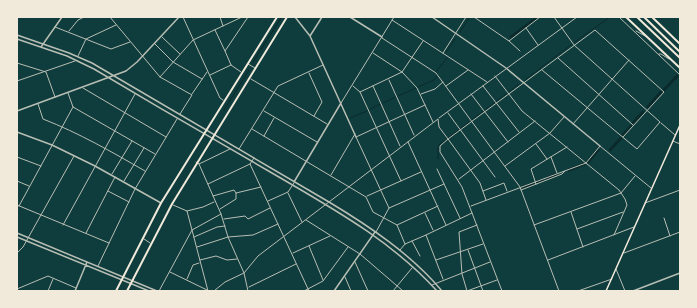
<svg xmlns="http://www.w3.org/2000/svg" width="697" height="308" font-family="'IBM Plex Serif',serif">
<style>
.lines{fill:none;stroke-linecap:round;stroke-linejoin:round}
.stream{stroke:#0a2a2b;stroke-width:1}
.canal{stroke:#0a2a2b;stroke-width:3}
.minor{stroke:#b8beb3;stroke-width:1}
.tertiary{stroke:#b8beb3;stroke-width:1.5}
.secondary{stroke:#f1e9da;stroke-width:1.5}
.primary{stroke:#f1e9da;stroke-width:2}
.trunk{stroke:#f1e9da;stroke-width:2}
.motorway{stroke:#f1e9da;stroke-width:2}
</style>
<rect width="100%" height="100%" fill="#0f3d3e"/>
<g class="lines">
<!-- stream -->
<path class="stream" d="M460 32 469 18
M575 42 610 17
M446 52 455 39
M253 62 281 18
M436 72 448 57
M525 80 572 44
M418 87 434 80 437 76
M398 96 416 88
M383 103 396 97
M370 109 381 104
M224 110 249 70
M350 118 367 111
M438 159V147L440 144 518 85"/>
<!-- canal -->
<path class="canal" d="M511 37 538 17
M664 90 677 76
M648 107 661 92
M633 123 643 112
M623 135 631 126
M610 150 621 138
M588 162 598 150
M569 170 584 164
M547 178 556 175
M537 182 543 180
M524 187 533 184"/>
<!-- minor -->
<path class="minor" d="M110 17 160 77 192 95 180 114
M183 17 220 98 223 100
M220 17 223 26
M474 17 509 41 540 17
M619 17 680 75
M17 18 19 17
M392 20 487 82
M55 27 111 49 130 42
M526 28 538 45
M215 30 225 51
M69 31 78 20 84 17
M636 31 647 37
M162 37 180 54
M382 38 436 73 520 187 559 291
M509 41 520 51
M155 44 173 62 202 79
M373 53 402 72 417 88 433 122
M443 53 466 17
M659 54H661L669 59
M78 56 86 39 116 25
M558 58 633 125
M17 63 46 72 55 97
M248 64 255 68
M542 70 637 149 660 122 574 45 554 17
M241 72 231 65 225 51 248 17
M309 73 322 102 314 116
M210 75 231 65
M495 76 522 111 619 190 625 199 627 205 614 235
M160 77 193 40 242 17
M251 79 327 124
M389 80 414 135
M17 81 75 61
M353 86 360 92 402 72 423 41
M373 86 400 146
M446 86 468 70
M483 86 519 132
M83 88 166 137
M360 92 401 181
M68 93 73 107 155 154
M192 94 207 72
M421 94 435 89 443 82
M471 94 508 142
M341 103 394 17
M38 104 43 119C79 133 112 152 145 171
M264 111 317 142
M448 113 495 177
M439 118 577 17
M661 123 675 135
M573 124 629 60
M252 129 366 197 373 212 397 225 405 244
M264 136 274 118
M673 141 680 144
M408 142 446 225
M536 144 547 159
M239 149 278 86 323 65
M17 157 41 166
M551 157 557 173
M254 158 250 164 309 291
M196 162 199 164 230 149
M199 164 221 214 228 237 244 273 248 291
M505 166 550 133 564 117
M437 169 460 218
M112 174 132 141
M331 175 355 134
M459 179 535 121
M17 181 29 186
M124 181 144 148
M208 184 250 164
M536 184 531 169 567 147
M521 190 562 174 565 171
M108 191 129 202
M483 191 504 183 507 191
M288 193 302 222
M213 196 234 190 236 193
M367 196 421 172
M486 200 480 183 448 139 595 30 664 92 623 137
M268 201 288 192 294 183
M645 203 680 190
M17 205 109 243
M173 205 187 211 208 291
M19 206 73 107
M471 206 586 163 600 146 651 188
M389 208 356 137 425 105
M220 209 236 199V193L261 187
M187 211 203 207 214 202
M571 212 583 247
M425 213 433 230
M664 218 670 236
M224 219 245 216 248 219 270 208
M306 220 360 254 403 291
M63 225 135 94
M397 225 438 206
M477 225 459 232 462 274 467 291 497 280
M534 225 621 193 635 176
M577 229 623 212
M376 232 389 208 444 184
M86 233 115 177
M426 235 472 213
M194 237 217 227 225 226
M144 239 150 243
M412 241 420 256
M309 246 323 280
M197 247 228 237 253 235 278 224
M400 250 405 244 426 235 443 279
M468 250 483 291
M17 253 23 247 74 156
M293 253 330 236
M624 253 680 232
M200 260 216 256 227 260 237 259
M436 260 483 244
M548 260 634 227
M355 262 368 291
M98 266 135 189 177 119
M616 269 625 291
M170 272 207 290
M345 277 351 291
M187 279 193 265 199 263
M432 285 490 262
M249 287 296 264
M17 289 48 276 76 288
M48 291 53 279
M159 291 192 230 221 214
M214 291 225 282 244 273 258 256 438 119 439 127 448 139 440 146V152L462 187 502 291
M304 291 323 281 348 247
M393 291 412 268
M578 291 612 279"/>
<!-- tertiary -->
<path class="tertiary" d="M295 17 310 36 356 137
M350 17 382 37
M432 17 506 68 600 146
M17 35 69 53 92 63 329 202C369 226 411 254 442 291
M310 36 322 17
M17 39 67 56 94 69C153 104 213 139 272 173 330 207 391 240 437 291
M41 47 62 17
M17 111 126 71 137 62 179 17
M17 132 52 145 95 166 161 203
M294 182 341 103
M17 233 157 291
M17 237 149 291
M75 291 87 262
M334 291 375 232
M633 291 680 273"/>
<!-- secondary -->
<path class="secondary" d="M606 291 680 125"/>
<!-- primary -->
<path class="primary" d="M116 291 161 203 277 17
M127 291 172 204 287 17"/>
<!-- trunk -->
<path class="trunk" d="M626 17 680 68
M652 17 680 44"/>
<!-- motorway -->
<path class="motorway" d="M637 17 680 58
M644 17 680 52"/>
</g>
<!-- border -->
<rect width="697" height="308" fill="none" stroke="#f1e9da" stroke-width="36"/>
</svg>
